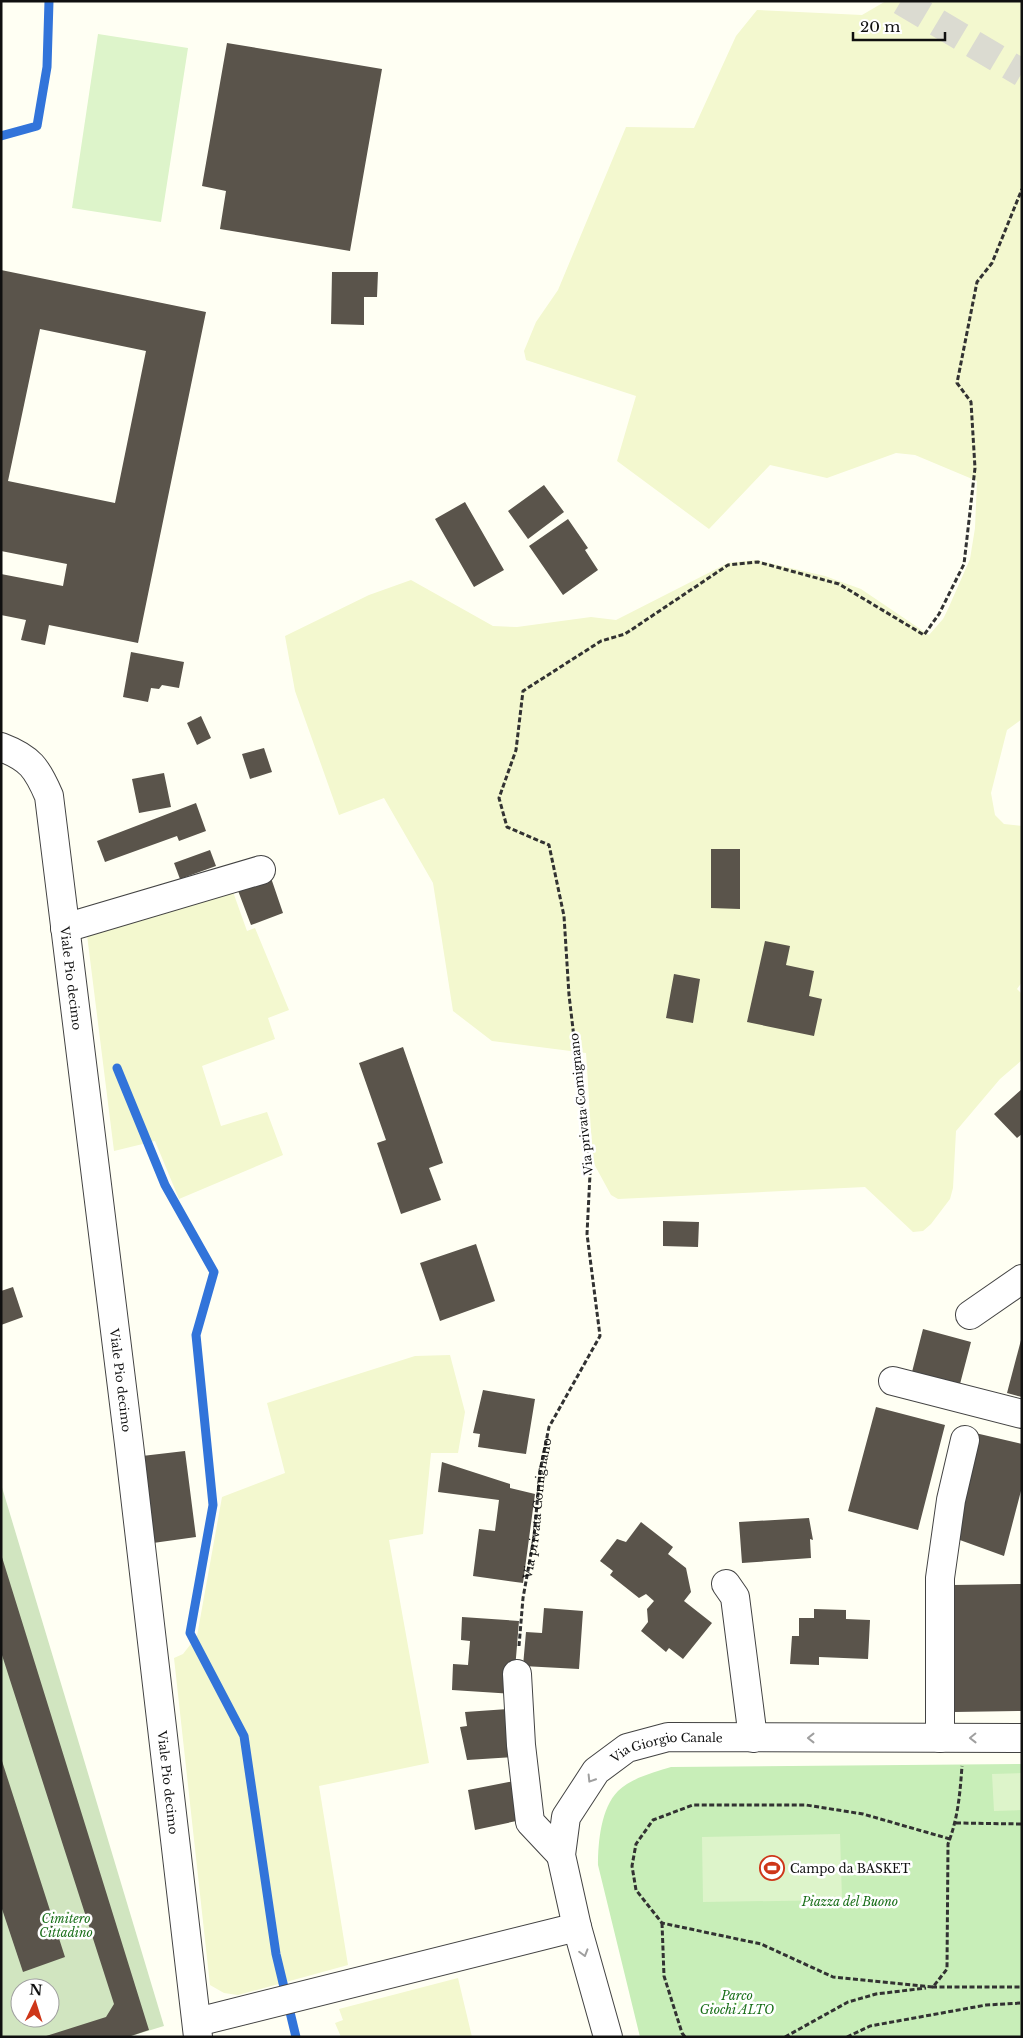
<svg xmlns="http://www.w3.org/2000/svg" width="1023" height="2038" font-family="'Libre Baskerville',serif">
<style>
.farmland{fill:#f3f8cf}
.green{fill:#c8eeb8}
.cemetery{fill:#d1e5c0;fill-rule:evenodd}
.pitch{fill:#ddf4ca}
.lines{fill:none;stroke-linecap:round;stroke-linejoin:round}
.stream{stroke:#3274da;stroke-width:9}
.building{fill:#5a544b;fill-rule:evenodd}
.highway-tunnel{stroke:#dbdbd1;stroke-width:28;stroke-dasharray:28 14;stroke-linecap:butt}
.minor-casing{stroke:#434343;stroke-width:30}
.path{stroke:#323232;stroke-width:3;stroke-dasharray:5 2.5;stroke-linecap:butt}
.minor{stroke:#fff;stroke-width:28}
.oneway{stroke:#9f9f9f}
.labels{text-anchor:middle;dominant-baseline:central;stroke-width:5;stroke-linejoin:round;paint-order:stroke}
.street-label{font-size:12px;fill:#101010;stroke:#fff}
.poi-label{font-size:12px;fill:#101010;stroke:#fff;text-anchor:start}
.park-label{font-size:12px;font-style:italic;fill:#196f19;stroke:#fff}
</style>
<rect width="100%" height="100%" fill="#fffff3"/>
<!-- farmland -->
<path class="farmland" d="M886 1H1022V719L1007 730 991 793 995 815 1004 824 1022 826V982L1017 989 1022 994V1060L1000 1079 956 1131 953 1188 950 1199 931 1224 923 1231 913 1232 865 1187 618 1199 611 1195 593 1162 586 1053 492 1041 453 1011 433 883 384 798 339 815 295 691 285 636 369 595 411 580 493 626 517 627 591 617 616 620 728 563 756 560 825 576 861 589 929 635 943 619 948 609 970 559 975 528 977 481 915 455 896 453 827 478 770 465 709 529 617 461 636 396 526 360 524 351 536 322 558 290 626 127 694 128 736 36 757 10 862 15Z
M232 889 247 931 255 928 289 1010 268 1018 275 1039 202 1066 221 1126 267 1112 283 1155 179 1199 155 1141 114 1151 87 935Z
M450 1355 465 1412 458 1453H431L423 1534 389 1540 429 1763 319 1786 348 1965 238 1995 224 1993 210 1985 174 1658 183 1654 197 1636 222 1497 285 1473 267 1403 415 1356Z
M458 1978 472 2037H341L335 2023 343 2020 339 2009Z"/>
<!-- green -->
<path class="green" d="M1022 1764V2037H640L598 1865C598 1842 601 1808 618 1791 631 1778 655 1772 671 1767Z"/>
<!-- cemetery -->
<path class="cemetery" d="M1 1484 164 2026 128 2037H1ZM20 1988H50V2018H20Z"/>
<!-- pitch -->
<path class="pitch" d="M98 34 188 48 161 222 72 208Z
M1022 1773V1810L994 1811 992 1774Z
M840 1834 842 1900 703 1902 702 1837Z"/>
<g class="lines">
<!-- stream -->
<path class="stream" d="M1 136 37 126 47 67 49 1
M117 1068 165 1185 214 1272 196 1335 213 1505 190 1633 244 1736 276 1954 296 2037"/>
</g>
<!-- building -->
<path class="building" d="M227 43 382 69 350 251 220 229 226 191 202 186Z
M1 270 206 312 138 643 49 625 45 645 21 640 26 620 1 615V574L63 586 67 564 1 551ZM40 329 146 351 115 503 8 481Z
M332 272H378L377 297H364V325L331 324Z
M544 485 564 512 528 539 508 511Z
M465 502 504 570 474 587 435 519Z
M568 519 588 548 585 550 598 570 563 595 529 546Z
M131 652 184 662 179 688 162 685 159 689 151 688 148 702 123 697Z
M201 716 211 738 197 745 187 723Z
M264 748 272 772 250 779 242 754Z
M164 773 171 807 139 813 132 779Z
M196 803 206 831 179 841 177 836 105 862 97 841Z
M711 849H740V909L711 908Z
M210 850 216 866 180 879 174 863Z
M270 875 283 913 251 925 237 888Z
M765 941 790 946 786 965 814 971 809 996 822 999 814 1036 747 1022Z
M674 974 700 979 693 1023 666 1018Z
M403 1047 443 1163 429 1168 441 1200 401 1214 377 1143 386 1140 359 1063Z
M1022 1089V1134L1017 1138 994 1114Z
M663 1221 699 1222 698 1247 663 1246Z
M476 1244 495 1301 440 1321 420 1263Z
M13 1287 23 1317 1 1325V1291Z
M923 1329 971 1342 960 1384 912 1372Z
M1021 1340H1022V1397L1007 1393Z
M483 1390 535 1399 526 1454 478 1447 480 1434 473 1433Z
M876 1407 945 1425 918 1530 848 1511Z
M971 1432 1022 1444V1487L1004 1556 946 1535Z
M185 1451 196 1537 153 1543 142 1456Z
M442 1462 510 1484V1488L535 1494 523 1583 473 1576 479 1529 495 1531 499 1500 438 1492Z
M809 1518 813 1540 810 1539 811 1558 742 1563 739 1522Z
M641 1522 673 1547 668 1554 686 1568 691 1592 684 1601 712 1623 683 1659 669 1648 666 1652 641 1631 648 1622 647 1609 654 1601 646 1594 639 1598 610 1575 613 1571 600 1561 617 1539 626 1542Z
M1 1554 149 2030 128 2037H43L106 2017 114 2004 1 1652Z
M1022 1584V1711L954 1712 953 1585Z
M544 1608 583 1611 579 1669 523 1666 526 1632 542 1633Z
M814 1609 846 1610V1619L870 1620 868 1659 819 1657V1665L790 1664 792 1636H799V1618H814Z
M462 1617 519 1621 513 1694 452 1690 453 1664 468 1665 470 1641 461 1640Z
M508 1709 512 1757 467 1760 460 1727 467 1726 465 1712Z
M2 1761 65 1957 23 1972 1 1906Z
M514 1781 521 1820 475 1830 468 1790Z"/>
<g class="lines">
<!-- highway-tunnel -->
<path class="highway-tunnel" d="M901 1 1022 73"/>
<defs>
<g id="minor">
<path id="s2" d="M1 747C30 758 37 768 49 796L129 1444 198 2037"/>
<path d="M65 928 261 870"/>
<path d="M970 1315 1022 1279"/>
<path d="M893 1381 1022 1414"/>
<path d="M726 1584 735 1597 753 1738"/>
<path d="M517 1674 521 1745 530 1822 561 1855"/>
<path d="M940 1738V1578L951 1500 965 1440"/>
<path d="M197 2022 577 1927"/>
<path id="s3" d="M608 2037 577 1927 561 1855 566 1817 596 1771 627 1748 668 1737 1022 1738"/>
</g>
</defs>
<!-- minor casing -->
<use href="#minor" class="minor-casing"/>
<!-- path -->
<g class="path">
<path id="s1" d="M519 1646 523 1598 534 1537 540 1471 549 1427 600 1336 587 1234 590 1174 569 995 564 916 549 845 507 827 499 798 516 750 523 691 601 641 625 634 728 565 758 562 839 584 924 635 939 614 964 564 975 468 971 402 957 383 977 282 992 263 1022 189"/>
<path d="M956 1823 1022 1824"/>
<path d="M950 1839 863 1814 806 1805H693L653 1820 636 1844 632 1866 636 1890 662 1923 761 1944 833 1977 933 1987 947 1969 948 1844C958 1818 960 1794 962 1766"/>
<path d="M662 1923 664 1976 682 2033 685 2037"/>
<path d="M932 1987H1022"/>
<path d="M785 2037 848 2002 876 1994 926 1988"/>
<path d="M847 2037 870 2026 986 2005 1022 2003"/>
</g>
<!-- minor -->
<use href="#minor" class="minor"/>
</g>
<!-- one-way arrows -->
<defs><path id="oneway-chevron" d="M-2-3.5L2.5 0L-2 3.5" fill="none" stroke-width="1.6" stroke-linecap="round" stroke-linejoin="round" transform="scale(1.25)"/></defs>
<g class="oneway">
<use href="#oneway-chevron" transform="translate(811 1738) rotate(-180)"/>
<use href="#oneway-chevron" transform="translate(973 1738) rotate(179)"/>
<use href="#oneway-chevron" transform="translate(591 1779) rotate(122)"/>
<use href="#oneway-chevron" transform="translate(584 1953) rotate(74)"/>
</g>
<!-- icons -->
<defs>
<symbol id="stadium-ring" viewBox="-11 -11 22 22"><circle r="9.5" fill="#fff" stroke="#ce3619" stroke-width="1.5"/><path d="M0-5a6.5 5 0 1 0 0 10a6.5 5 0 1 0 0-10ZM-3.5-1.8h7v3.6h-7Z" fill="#ce3619"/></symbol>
</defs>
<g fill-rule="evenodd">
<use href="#stadium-ring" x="758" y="1854" width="28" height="28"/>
</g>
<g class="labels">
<!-- street labels -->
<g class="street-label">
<text stroke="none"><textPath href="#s2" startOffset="255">Viale Pio decimo</textPath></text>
<text transform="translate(581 1104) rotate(-96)">Via privata Comignano</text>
<text stroke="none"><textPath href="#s2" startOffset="660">Viale Pio decimo</textPath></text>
<text stroke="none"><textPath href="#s1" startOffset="139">Via privata Comignano</textPath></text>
<text stroke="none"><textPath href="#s3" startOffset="359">Via Giorgio Canale</textPath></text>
<text stroke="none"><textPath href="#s2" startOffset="1065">Viale Pio decimo</textPath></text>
</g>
<!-- poi labels -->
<g class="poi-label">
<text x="790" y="1868">Campo da BASKET</text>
</g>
<!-- park labels -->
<g class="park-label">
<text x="850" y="1901">Piazza del Buono</text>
<text x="66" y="1918">Cimitero<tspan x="66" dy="14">Cittadino</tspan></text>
<text x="737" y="1995">Parco<tspan x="737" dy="14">Giochi ALTO</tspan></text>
</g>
</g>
<!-- border -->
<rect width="1023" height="2038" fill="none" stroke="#101010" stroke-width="5"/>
<!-- north arrow -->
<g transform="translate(35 2003) rotate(4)"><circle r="24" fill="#ffffff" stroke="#9f9f9f"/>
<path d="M0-4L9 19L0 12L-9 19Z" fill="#ce3619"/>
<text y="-8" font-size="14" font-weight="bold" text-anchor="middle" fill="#101010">N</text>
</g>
<!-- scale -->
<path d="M853 32v8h92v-8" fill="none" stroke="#101010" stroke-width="2.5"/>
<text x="860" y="32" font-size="15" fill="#101010" stroke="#ffffff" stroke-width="4" paint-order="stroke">20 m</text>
</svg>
